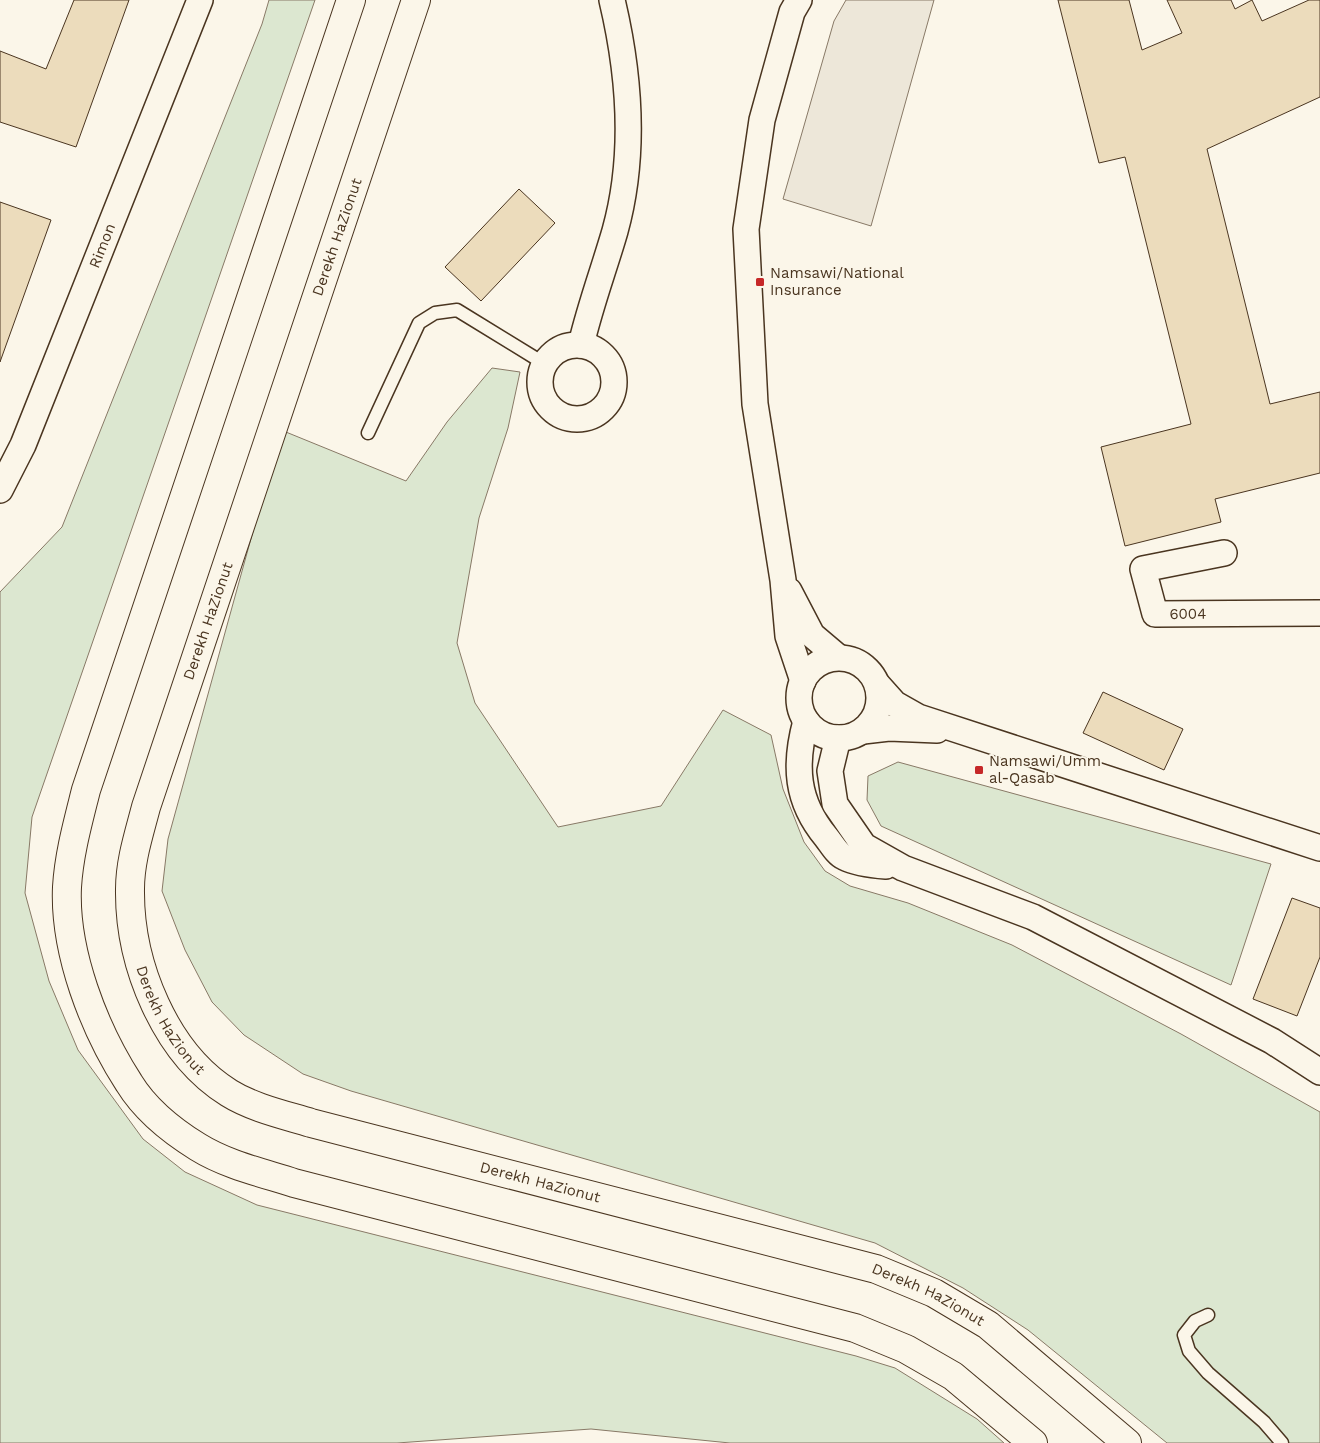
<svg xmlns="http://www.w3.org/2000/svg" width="1320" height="1443" font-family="'Work Sans',sans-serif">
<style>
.green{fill:#dce7d0;stroke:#887966}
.parking{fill:#ede7d9;stroke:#887966}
.building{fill:#ecdcbc;stroke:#4a3520}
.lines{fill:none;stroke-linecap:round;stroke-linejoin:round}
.service-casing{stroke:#4a3520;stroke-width:15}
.minor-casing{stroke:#4a3520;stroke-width:28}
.trunk-casing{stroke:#4a3520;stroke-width:30}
.service{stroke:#fbf6e9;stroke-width:12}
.minor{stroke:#fbf6e9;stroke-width:25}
.trunk{stroke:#fbf6e9;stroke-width:28}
.poi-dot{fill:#c62828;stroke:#fbf6e9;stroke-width:2}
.labels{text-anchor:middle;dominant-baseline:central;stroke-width:4;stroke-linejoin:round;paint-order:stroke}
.street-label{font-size:15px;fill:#4a3520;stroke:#fbf6e9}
.poi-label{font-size:15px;fill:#4a3520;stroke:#fbf6e9;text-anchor:start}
</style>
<rect width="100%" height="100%" fill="#fbf6e9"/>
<!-- green -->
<path class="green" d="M269 0H315L32 817 25 893 49 981 78 1050 143 1139 185 1172 257 1205 856 1356 895 1368 977 1419 1004 1443H730L591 1429 397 1443H0V592L62 527 262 24Z
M492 368 520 372 508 428 479 518 457 643 475 703 558 827 661 806 723 710 771 735 783 789 804 842 825 871 850 886 908 903 1012 945 1181 1034 1320 1112V1443H1167L1028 1330 963 1288 875 1243 351 1091 303 1074 244 1035 212 1002 185 950 162 891 168 839 281 430 406 481 447 422Z
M898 762 1271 864 1231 985 881 826 867 800 868 776Z"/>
<!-- parking -->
<path class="parking" d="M846 0H934L871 226 783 199 834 21Z"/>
<!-- building -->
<path class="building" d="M74 0H129L76 147 0 122V51L46 69Z
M1058 0H1129L1142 50 1182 33 1167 0H1231L1235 9 1252 0 1262 21 1309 0H1320V97L1207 149 1270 404 1320 392V473L1215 499 1221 522 1125 546 1101 447 1191 424 1125 157 1099 163Z
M519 189 555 223 481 301 445 267Z
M0 202 51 220 0 362Z
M1103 692 1183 729 1164 770 1083 733Z
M1292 898 1320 908V957L1297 1016 1253 999Z"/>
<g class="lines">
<defs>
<path id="service" d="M368 433 419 323 435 313 457 310 545 364
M1208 1315 1195 1321 1184 1335 1189 1351 1208 1373 1264 1422 1282 1443"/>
<g id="minor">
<path d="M799 0 792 12 762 120 746 229 755 404 783 580 788 636 803 681"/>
<path d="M581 345C590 306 604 269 615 231 636 155 630 76 612 0"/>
<circle cx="577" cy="382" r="37"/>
<path id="s1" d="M0 490 23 445 200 0"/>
<path id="s2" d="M1224 553 1143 569 1155 614 1320 613"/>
<path d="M789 591 812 635 838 657"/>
<circle cx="839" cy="698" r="40"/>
<path d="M878 685 895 704 918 717 1320 848"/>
<path d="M806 721C794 765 796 801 826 837 831 843 837 854 844 857 856 863 872 865 886 866"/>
<path d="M863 731 889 728 937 730"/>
<path d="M838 738 830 771 835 804 864 846 903 868 1033 917 1272 1041 1320 1072"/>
</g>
<g id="trunk">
<path d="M351 0 86 790C78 822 69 854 67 887 64 952 94 1029 129 1083 145 1109 172 1131 198 1147 227 1165 263 1173 294 1183L855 1328 906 1349 953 1376 1033 1443"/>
<path id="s3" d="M416 0 146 807C139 834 130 861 130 889 129 964 165 1053 229 1093 253 1108 285 1115 311 1123L876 1269 934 1293 988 1325 1127 1443"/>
</g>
</defs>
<!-- service casing -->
<use href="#service" class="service-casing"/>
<!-- minor casing -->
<use href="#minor" class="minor-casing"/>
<!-- trunk casing -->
<use href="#trunk" class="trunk-casing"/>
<!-- service -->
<use href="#service" class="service"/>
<!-- minor -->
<use href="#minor" class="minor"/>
<!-- trunk -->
<use href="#trunk" class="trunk"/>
</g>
<!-- markers -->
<g class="poi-dot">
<rect x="755" y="277" width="10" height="10" rx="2.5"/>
<rect x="974" y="765" width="10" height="10" rx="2.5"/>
</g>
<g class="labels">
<!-- street labels -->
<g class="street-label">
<text transform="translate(337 237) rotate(-71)">Derekh HaZionut</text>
<text stroke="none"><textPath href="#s1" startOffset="265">Rimon</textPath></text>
<text stroke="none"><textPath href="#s2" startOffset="162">6004</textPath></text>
<text transform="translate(208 621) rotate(-71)">Derekh HaZionut</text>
<text stroke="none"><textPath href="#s3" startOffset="1075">Derekh HaZionut</textPath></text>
<text stroke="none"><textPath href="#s3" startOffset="1495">Derekh HaZionut</textPath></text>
<text stroke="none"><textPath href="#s3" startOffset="1900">Derekh HaZionut</textPath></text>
</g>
<!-- poi labels -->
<g class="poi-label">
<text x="770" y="273">Namsawi/National<tspan x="770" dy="17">Insurance</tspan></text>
<text x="989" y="761">Namsawi/Umm<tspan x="989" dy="17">al-Qasab</tspan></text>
</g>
</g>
</svg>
